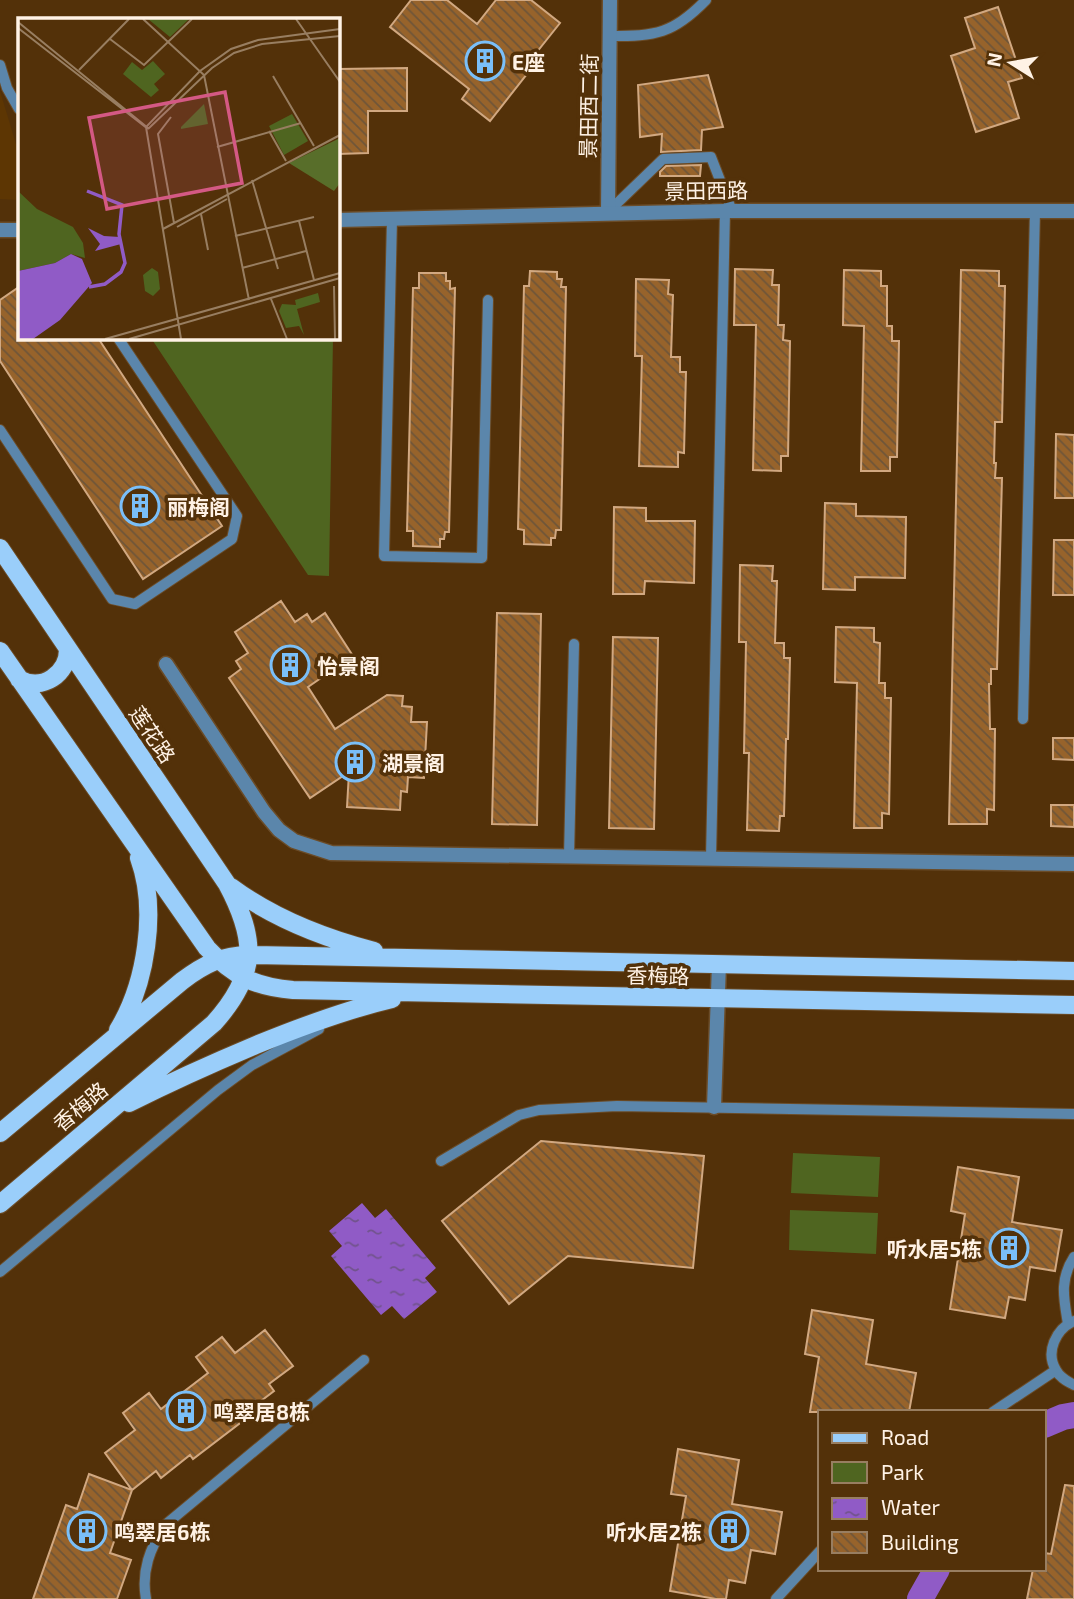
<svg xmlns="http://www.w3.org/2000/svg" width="1074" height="1599" font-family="'Exo 2','Noto Sans SC',sans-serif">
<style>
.built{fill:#5d3603}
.park{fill:#4f6520}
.water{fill:url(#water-ripples)}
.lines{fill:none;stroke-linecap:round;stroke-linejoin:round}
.canal{stroke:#905bc6;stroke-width:26}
.building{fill:url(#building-back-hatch);stroke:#d1a881;stroke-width:2}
.service-casing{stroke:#6b4c28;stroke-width:12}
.minor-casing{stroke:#6b4c28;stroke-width:17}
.tertiary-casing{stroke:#6b4c28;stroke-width:17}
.primary-casing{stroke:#6b4c28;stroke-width:20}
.service{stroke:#5b86ab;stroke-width:10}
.minor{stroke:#5b86ab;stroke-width:14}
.tertiary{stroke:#5b86ab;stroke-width:14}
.primary{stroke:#9acefa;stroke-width:18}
.labels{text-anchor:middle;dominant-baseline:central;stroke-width:7;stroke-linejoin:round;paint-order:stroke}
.poi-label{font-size:21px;font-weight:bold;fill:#fff2e5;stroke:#533109;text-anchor:start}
.street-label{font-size:21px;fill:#fff2e5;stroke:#533109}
.inset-river{fill:none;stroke:#905bc6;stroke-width:3.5}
.inset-road{fill:none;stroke:#987e61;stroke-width:2}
.view{fill:#d45984;fill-opacity:0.15;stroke:#d45984;stroke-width:3.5}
.inset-edge{fill:none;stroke:#fff2e5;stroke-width:3.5}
</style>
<defs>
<pattern id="water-ripples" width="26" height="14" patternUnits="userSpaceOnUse" patternTransform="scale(1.75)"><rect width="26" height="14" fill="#905bc6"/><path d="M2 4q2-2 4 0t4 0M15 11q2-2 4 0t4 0" fill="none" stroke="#71538c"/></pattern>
<pattern id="building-back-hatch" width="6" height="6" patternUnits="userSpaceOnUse" patternTransform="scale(1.75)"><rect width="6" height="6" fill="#97632b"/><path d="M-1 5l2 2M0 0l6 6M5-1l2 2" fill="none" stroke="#6e5539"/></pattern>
</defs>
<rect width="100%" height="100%" fill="#533109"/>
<!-- built -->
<path class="built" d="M0 91 19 154V200L0 199Z"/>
<!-- park -->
<path class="park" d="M151 338H333L329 576 308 575Z
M793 1153 880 1157 878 1197 791 1193Z
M790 1210 878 1213 876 1254 789 1250Z"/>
<!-- water -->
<path class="water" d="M362 1203 375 1218 386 1209 436 1268 425 1278 437 1292 404 1319 392 1306 381 1315 331 1256 342 1246 329 1231Z"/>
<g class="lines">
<!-- canal -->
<path class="canal" d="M1044 1425 1063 1417 1074 1415
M920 1599 937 1569"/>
</g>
<!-- building -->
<path class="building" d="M411 0H447L477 24 496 0H531L560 23 533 57 538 60 490 121 462 99 469 89 390 27Z
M998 7 1022 78 1008 82 1019 118 976 132 951 56 975 48 965 18Z
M407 68V111H368V153L338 154V69Z
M708 75 723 127 702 130 701 150 661 152 662 134 640 137 638 85Z
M701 165 700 176H660V172L666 166Z
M735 269 773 270 772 285H779L778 325H784L783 340 790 341 788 456H781V471L753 470 756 325H734Z
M844 270 881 271V286H887V326H892V341H899L897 457H890V471H861L864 326 843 325Z
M961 270 999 271V286H1005L1002 422H995L994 463H996L995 478H1002L997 669H991V684H989L990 729H995L994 810 987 809V824H949Z
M530 271 557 272V279H562L561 287H566L561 530H556L555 538H551V545L524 544V530L518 529 524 286H529Z
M419 273H446V281H450V289L455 288 449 532H445L444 539H440V547L413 546V531H407L413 288H419Z
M636 279 669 280 668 294 673 295 671 357H680V372H686L684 453 678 452V467L639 466 642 356H635Z
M19 287V338H98L222 526 143 579 0 361V300Z
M1056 434 1074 435V498H1055Z
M825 503 856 504V516L906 517 905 578 855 577V590L823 589Z
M614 507 646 508V521H695L694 583 645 581 644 594H613Z
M1054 540H1074V595H1053Z
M740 565 773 566 772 581H777L775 643H784V658H790L788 739H786L784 816H780L779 831 747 830 749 753H744L746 642H739Z
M281 601 295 622 307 614 312 622 325 613 353 656 308 687 335 729 387 695 403 696 402 706 412 707 411 722H427L424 778 408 777 407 792 401 791 400 810 347 807 349 772 310 798 229 678 241 669 236 661 248 653 235 632Z
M497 613 541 614 537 825 492 824Z
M836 627 874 628V642L880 643 879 683H885V698H891L889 814 882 813V828H854L857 683 835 682Z
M613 637 658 638 654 829 609 828Z
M1053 738H1074V760L1053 759Z
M1051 805H1074V827L1051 826Z
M541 1141 704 1156 693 1268 568 1256 509 1304 442 1221Z
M958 1167 1019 1177 1012 1222 1062 1230 1055 1271 1030 1267 1025 1300 1009 1297 1005 1318 950 1309 965 1214 951 1211Z
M812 1310 873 1320 866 1364 916 1373 909 1412H810L819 1357 805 1354Z
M265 1330 293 1366 269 1384 274 1391 245 1413 248 1417 193 1459 190 1455 161 1478 156 1471 132 1490 105 1453 135 1430 123 1413 149 1393 161 1409 208 1373 196 1357 222 1337 235 1353Z
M678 1449 739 1460 732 1504 782 1512 775 1554 751 1550 745 1583 729 1580 726 1599H716L670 1591 686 1496 671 1494Z
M89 1474 132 1490 110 1553 131 1560 117 1599H33L66 1505 77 1509Z
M1065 1485 1074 1486V1599H1027L1033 1569H1044V1553L1051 1554Z"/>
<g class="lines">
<defs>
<path id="service" d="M610 36C656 36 673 34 706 0
M0 65 7 88 19 109
M608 212 663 159 711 157 732 211
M392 219 384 556 482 558 488 300
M0 430 112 599 135 604 232 539 237 516 118 338
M1023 719 1035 211
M569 856 574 644
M711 858 725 211
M441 1161 519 1115 539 1110 617 1106 1074 1114
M0 1272 218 1090 252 1065 319 1029
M1074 1321C1056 1329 1045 1352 1056 1370 1060 1378 1067 1381 1074 1385
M1068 1324C1064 1299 1059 1280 1074 1257
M993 1412 1056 1370
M146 1599C141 1571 150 1548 165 1525L364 1360
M776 1599 820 1551"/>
<path id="minor" d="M608 212 610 0
M166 664 264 812 279 830 294 841 331 853 1074 864
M714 1107 719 964"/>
<path id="tertiary" d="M338 220 725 211H1074
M0 230H19"/>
<path id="primary" d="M0 548 227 884C257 940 258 974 214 1023L0 1204
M0 651 207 948C233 976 255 987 293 990L1074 1005
M19 679C42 692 68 674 68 649
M231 887C273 918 324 938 374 951
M118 1030C146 984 158 910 139 858
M129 1103C171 1082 213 1063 256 1045 300 1027 345 1010 392 999
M0 1133 182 981C203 965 222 955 249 955L1074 971"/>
</defs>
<!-- service casing -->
<use href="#service" class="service-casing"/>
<!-- minor casing -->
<use href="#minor" class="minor-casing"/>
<!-- tertiary casing -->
<use href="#tertiary" class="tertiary-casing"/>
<!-- primary casing -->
<use href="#primary" class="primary-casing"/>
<!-- service -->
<use href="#service" class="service"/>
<!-- minor -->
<use href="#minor" class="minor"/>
<!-- tertiary -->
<use href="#tertiary" class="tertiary"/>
<!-- primary -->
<use href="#primary" class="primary"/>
</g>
<!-- icons -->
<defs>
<symbol id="building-ring" viewBox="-11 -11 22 22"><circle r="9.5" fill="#533109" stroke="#7abff8" stroke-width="1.5"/><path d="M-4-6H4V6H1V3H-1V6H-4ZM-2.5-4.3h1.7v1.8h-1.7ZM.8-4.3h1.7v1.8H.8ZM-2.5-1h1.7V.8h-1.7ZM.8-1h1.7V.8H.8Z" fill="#7abff8"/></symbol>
</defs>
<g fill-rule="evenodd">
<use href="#building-ring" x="463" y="39" width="44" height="44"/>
<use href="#building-ring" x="118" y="484" width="44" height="44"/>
<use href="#building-ring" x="268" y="643" width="44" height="44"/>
<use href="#building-ring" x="333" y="740" width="44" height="44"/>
<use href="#building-ring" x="987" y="1226" width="44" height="44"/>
<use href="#building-ring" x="164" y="1389" width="44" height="44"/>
<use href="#building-ring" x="65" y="1509" width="44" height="44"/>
<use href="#building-ring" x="707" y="1509" width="44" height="44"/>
</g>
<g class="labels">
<!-- poi labels -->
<g class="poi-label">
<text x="512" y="61">E座</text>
<text x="167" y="506">丽梅阁</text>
<text x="317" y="665">怡景阁</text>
<text x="382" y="762">湖景阁</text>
<text x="982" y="1248" text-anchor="end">听水居5栋</text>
<text x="213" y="1411">鸣翠居8栋</text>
<text x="114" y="1531">鸣翠居6栋</text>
<text x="702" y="1531" text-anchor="end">听水居2栋</text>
</g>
<!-- street labels -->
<g class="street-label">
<text transform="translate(588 106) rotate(-89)">景田西二街</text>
<text transform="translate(706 190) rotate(-1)">景田西路</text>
<text transform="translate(153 734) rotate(56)">莲花路</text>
<text transform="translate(658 975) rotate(1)">香梅路</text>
<text transform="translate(80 1106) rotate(-40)">香梅路</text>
</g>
</g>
<!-- overview -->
<g transform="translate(18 18)">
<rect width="322" height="322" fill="#533109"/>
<path d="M0 173 19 191 55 209 65 225 67 240 53 236 37 245 0 253Z" fill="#4f6520"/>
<path d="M322 120V165L316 173 271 145Z" fill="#586e2a"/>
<path d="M130 1H171L152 19ZM135 43 147 56 136 66 141 72 133 79 105 56 114 44 124 52ZM186 86 190 106 163 111V109ZM274 96 290 123 266 137 251 108ZM134 250 140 254 142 271 135 278 127 273 125 257ZM300 275 302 284 279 291 286 317 281 308 268 310 261 293 264 286 278 287 277 282Z" fill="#4f6520"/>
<path d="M70 210 86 218 102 219 103 226 77 233 82 226ZM53 236 64 241 74 265 42 302 15 321H0V253L37 245Z" fill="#905bc6"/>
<path class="inset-river" d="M69 173 104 187 101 216 107 245 103 254 87 266 71 269"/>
<path class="inset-road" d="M125 1 186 57 231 282M278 1 322 64M0 4 130 110M0 10 130 111M92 21 126 47 174 1M61 52 111 1M255 58 296 128M153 99 140 116 156 205M130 111 194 50 216 35 244 26 322 18M251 113 268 143M199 129 283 105M234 162 260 251M183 196 190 232M281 203 296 262M159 209 209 181M145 211 322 117M217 218 296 199M224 250 288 233M316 268 317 321M253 281 269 321M87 321 322 255M111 321 322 260M163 321 128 109 182 53 213 31 240 22 322 11"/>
<path class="view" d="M207 74 224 165 89 191 71 100Z"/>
<rect width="322" height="322" class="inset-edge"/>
</g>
<!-- legend -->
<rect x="818" y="1410" width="228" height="161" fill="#533109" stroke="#987e61" stroke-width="2"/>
<rect x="832" y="1433" width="35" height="10" fill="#9acefa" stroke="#987e61" stroke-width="2"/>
<text x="881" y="1445" font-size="21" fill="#fff2e5">Road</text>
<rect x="832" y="1462" width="35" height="21" fill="#4f6520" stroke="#987e61" stroke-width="2"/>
<text x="881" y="1480" font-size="21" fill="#fff2e5">Park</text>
<rect x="832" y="1498" width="35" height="21" fill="url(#water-ripples)" stroke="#987e61" stroke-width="2"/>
<text x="881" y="1515" font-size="21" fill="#fff2e5">Water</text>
<rect x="832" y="1532" width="35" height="21" fill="url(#building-back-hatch)" stroke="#987e61" stroke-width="2"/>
<text x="881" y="1550" font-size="21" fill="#fff2e5">Building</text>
<!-- north arrow -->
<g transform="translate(1011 63) rotate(281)" stroke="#533109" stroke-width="5" paint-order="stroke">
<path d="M0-5L12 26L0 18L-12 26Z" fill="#fff2e5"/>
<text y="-10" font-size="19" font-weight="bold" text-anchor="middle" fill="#fff2e5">N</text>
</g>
</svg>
